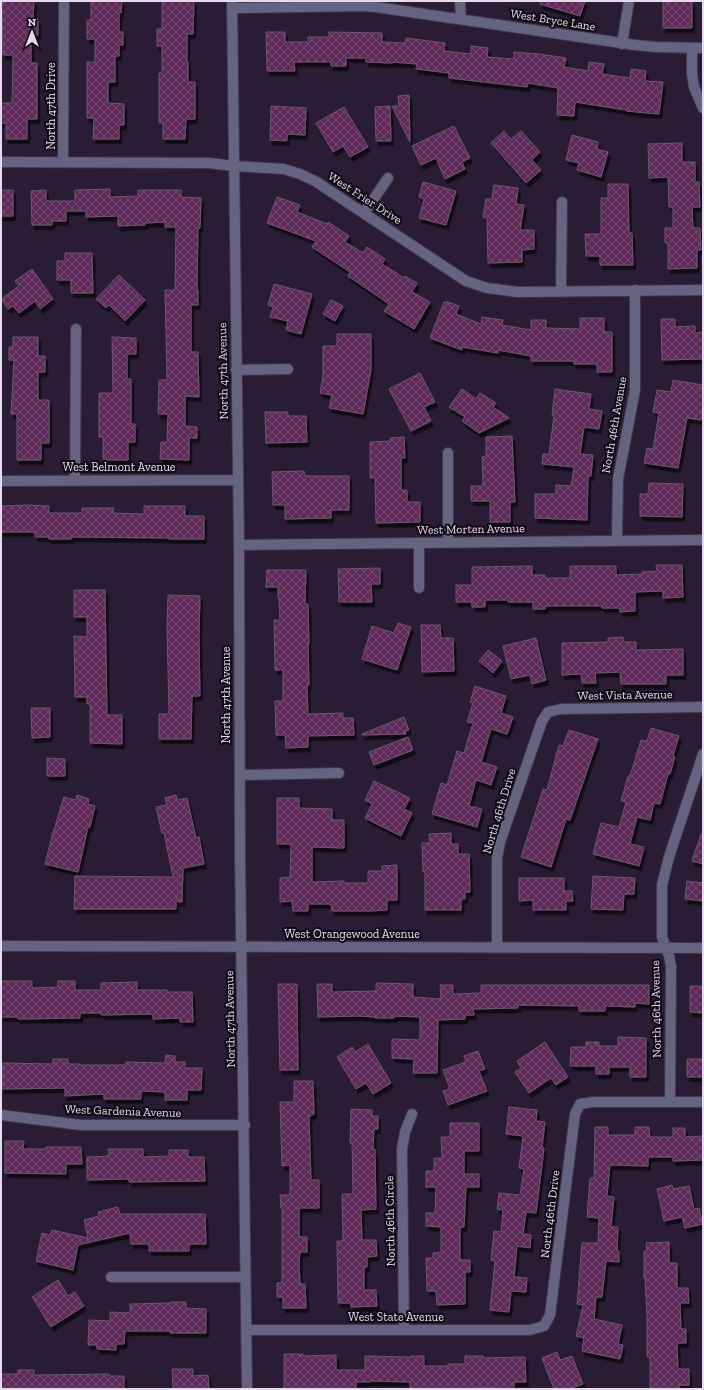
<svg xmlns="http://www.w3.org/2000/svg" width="704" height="1390" font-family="'Zilla Slab',serif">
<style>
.building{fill:url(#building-cross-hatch);stroke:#6e566c;filter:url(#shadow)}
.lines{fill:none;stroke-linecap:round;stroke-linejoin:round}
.minor-casing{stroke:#43374e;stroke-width:12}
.minor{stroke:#666380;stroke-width:10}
.labels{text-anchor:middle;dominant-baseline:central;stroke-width:4;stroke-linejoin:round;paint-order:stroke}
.street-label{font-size:12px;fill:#e4dbeb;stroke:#0f0913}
</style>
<defs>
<pattern id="building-cross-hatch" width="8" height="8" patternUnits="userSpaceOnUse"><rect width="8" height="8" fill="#5d2a5a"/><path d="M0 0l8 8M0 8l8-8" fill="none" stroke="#744872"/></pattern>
<filter id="shadow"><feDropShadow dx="2.5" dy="4.5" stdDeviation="0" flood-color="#0009"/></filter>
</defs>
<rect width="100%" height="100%" fill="#291c34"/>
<!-- building -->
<path class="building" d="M2 1H34L33 19H38V35H31V63H37V119H27V139H6V123H1V103H12L13 55H3Z
M91 1H122L121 13H119V32H123V45H119V56H115V82H108V103L124 104V125H119V139H93L94 118H87V62H95V39H87V20H91Z
M162 1H194L193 34H187V62H188V82H195V119H186L185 139H163V123H159V73H162V46H157V29H162Z
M540 1H585L580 16 540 4Z
M669 1H692V28H663V2H669Z
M266 32H285V42H308V37H329V32L382 33V42L405 43 406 38 445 43 444 51 471 54V46L488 48 487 57 514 59V52L539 54 566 58 564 67 588 71 589 62 604 64 602 74 630 78 631 69 646 71 645 81 663 82 659 114 626 111V110L575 102 574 116 557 115 558 88 528 83 527 87 449 78V73L416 69 417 64 393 62V63L366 62V58H346V66H331V62H294L295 71H267Z
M409 95 410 142 392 106H399L398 96Z
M271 106 306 108 305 135 287 134V141L270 140Z
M390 106 391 141H376L375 107Z
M344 107 368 147 350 157 343 146 333 152 316 123Z
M454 126 470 158 462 162 465 169 445 179 436 158 421 165 412 146Z
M504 131 511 139 521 131 540 152 532 160 541 170 526 183 491 143Z
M572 135 598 142 597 149 608 152 601 177 577 170 579 163 566 160Z
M682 143V162H695V182H699L700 207H692L693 228H700L701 250H697V268L668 269V243H665V228H673V207H669L668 177 649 178 648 144Z
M423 182 456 191 446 225 419 218 424 199 419 197Z
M608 184H628L629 233H632L633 265H600V256H586L585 234H601V198H608Z
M494 185 518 188 516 204 524 205 520 230H534V249L522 250V262L488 263 487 218 483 217 486 199H492Z
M110 189V197L138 196V190H181V197L201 198 200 228H198L197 290H198V305H191V352H198L199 397 185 396V426L197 427V438H189V460L160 459 161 442H167L168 414H158L159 380H167L165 290H175L176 227H165V222L145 223V225L118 226V216L86 217V211H66V221H52V225H32L31 191 46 190V201H75V190Z
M1 190H13V216H1Z
M277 197 300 205 297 212 327 224 328 222 349 236 345 242 363 253 367 247 385 259 382 264 404 278 405 276 417 283 412 292 430 302 414 329 384 311 389 304 348 276 350 272 312 247 316 241 267 223Z
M65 253H92L93 293H71V280H57V261H65Z
M32 269 53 299 40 309 35 301 19 313 13 306 8 309 1 299 19 286 15 281Z
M119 275 145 300 125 321 109 305 106 308 96 299Z
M274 284 312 294 301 334 286 330 288 321 270 317 273 307 268 305Z
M331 300 343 306 335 321 323 314Z
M444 302H448L459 306 456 314 481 324 482 317 503 320 502 325 531 330V320H546V328L580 329V318H604V332H612V372H597V364H574V361H531V356L498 350V353L462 347V350L430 338Z
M661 319H675V327L695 326V333L703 332V359L662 360Z
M337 334H371V370L363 414 329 408 332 395 320 393 323 375V346H337Z
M13 337H38V356H45V372H38V400H49V443H41V460H17V414H11L14 360H9V347H13Z
M112 337 136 338V354H127V379H131V424H135V442H128V460H103V437H99V393H113Z
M420 373 435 402 424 407 431 421 411 431 389 389Z
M673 380 703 385V408L701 420 687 418 678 468 644 463 647 448 653 449 659 413 653 412 657 390 671 392Z
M462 389 476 399 480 393 496 403 493 407 509 418 479 433 462 421 465 417 449 407Z
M555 389 591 394 589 409 602 411 599 429 584 427 580 454 593 455 591 476H588L587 520 535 518V494H556V485L571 486 574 467 542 464 543 454H549L554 415H552Z
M265 412H288V416H306L307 442 266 443Z
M512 436 515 502H510V522H490V501H471V486H483L482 457 486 456V437Z
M404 437 405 458H401V490H407V502H420V522L376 523 375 478H370V442L390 441V438Z
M304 471 305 476H349V510H331V518L285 519V505H273L272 472Z
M649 483 683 484 682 517 640 516V494H648Z
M28 505 49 506V513H82V508H114L113 513 144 514V506H185V516H204V539H169V538L71 537V539H49V537H35V532H1V506Z
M656 565H682L683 597 663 598V591L635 592V611L620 612V608H602V606H545V609H533V602H508V600H485V607H472V602H456V585H472V567L532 566V575H545V578H570V566H616V575L643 574 642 572 657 571Z
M380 568V584H371L372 602H339L338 569Z
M267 570H306L305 604H308L309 644H308L309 685H307L308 714 343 713V718H353L354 735 308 736V747L286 748 285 735H276L275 701H283V670H275L274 620H280L279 598H278V587H266Z
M74 590H105L107 715H122V744L90 743V704H87V697H75L74 636 87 637V617H74Z
M168 595 200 596 199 635 200 696H192L191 739H159V714H169L167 626Z
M398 623 411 627 397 670 362 659 372 626 394 633Z
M421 625H440L441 638H453L454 671 422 672Z
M623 637V642H636V650L683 649V675H666V684H621L620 672 595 673 596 683H582L581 674 562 675V643L608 642V638Z
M536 638 546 680 532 684 530 675 511 679 503 646Z
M488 650 502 661 493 673 479 661Z
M475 686 506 696 501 713 513 717 507 734 491 729 481 762 497 767 491 785 476 780 469 806 482 809 477 827 432 814 441 783 447 785 457 751 464 753 473 723 467 722 473 703 470 702Z
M31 708H50V737L32 738Z
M404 717 409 730 405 731 406 734 362 735V734Z
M651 728 679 736 673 756 675 757 670 774H668L660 804 654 803 650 820 637 817 630 844 644 847 639 866 593 854 601 823 619 827 626 802 621 801 628 776H630L641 740 647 741Z
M569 730 598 739 570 820 566 819 551 867 521 857 543 789 547 790 559 745 563 746Z
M408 737 413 750 374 765 369 752Z
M47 758 65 759V776H47Z
M374 781 410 798 404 809 412 813 401 836 365 818 372 804 365 800Z
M77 795 89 799 88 804 95 806 90 827H88L78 872 45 864 52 836 64 797 76 800Z
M176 795 177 800 187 798 196 838 199 837 204 864 183 868 182 902H178L177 897H176V909H74L75 876 173 877 164 833H162L156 807 167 805 165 798Z
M277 798H299V808L332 809V820H344V848L312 847V882L344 881V883H368V871H382V866L397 865V900H387V910L369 911H332L331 904H308V911H293L292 901 280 902V878L290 877 291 844H277Z
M451 833V844H458V854H469L470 892H465V899H461V910H425V872H423L422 843H430L429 834Z
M701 834H703V864L692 861Z
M593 876 635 878 634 894H624L623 910 591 909Z
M519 878H564V891H572L573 901H566V910H533V900L519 901Z
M687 881 703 883V901L685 899Z
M1 981H32V988L58 987V981H75V990H101V983L137 982V990H167V992H192L193 1022H180V1018L153 1019V1014L101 1015V1013H80V1018L18 1019V1017H1Z
M376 983 413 984V997L441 999 440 985H453V994L481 993V985H649V1004L635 1003V1007L605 1006V1011H579V1006L518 1005V1008L473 1009 474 1015H465V1019L438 1020 437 1073H413L414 1059 392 1058V1039L420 1040V1017L394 1016V1018H375V1017L359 1016 318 1017 317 984H332V992L376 991Z
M278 984H297L298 1070H280Z
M690 986H703V1013L690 1012Z
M618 1037 646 1038V1077H630V1067H609V1074H596V1066H570L571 1047H586V1042H599V1046H618Z
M545 1042 568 1077 556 1085 551 1078 529 1093 515 1072 521 1068 517 1061Z
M368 1044 391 1083 373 1094 366 1083 356 1089 337 1057 352 1047 355 1052Z
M478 1051 485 1069 479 1071 487 1091 448 1105 443 1091 450 1089 443 1070 466 1062 464 1056Z
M166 1055 175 1056V1062H185V1068H202L201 1090H187V1100H165V1092L141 1091V1099H104V1094L65 1096V1088L2 1089V1063L53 1064V1059H68V1064H80V1065H125L126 1062 165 1063Z
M687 1059H703V1077H687Z
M294 1081H313L314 1114 309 1117 311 1180H319V1208H299V1237H307V1252H300L299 1262 300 1284H305L306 1308H283V1297H277V1283H282V1208H281L280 1195H290V1165L282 1166 280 1102H294Z
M509 1107 537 1110 536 1121 545 1122 542 1148H544L536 1213 526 1212 523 1234 531 1235 530 1248 517 1246 514 1277 527 1278 526 1292 511 1291 509 1312 490 1310 495 1261 491 1260 494 1231 501 1232 503 1210 497 1209 499 1193 520 1195 524 1169 519 1168 523 1136 506 1134Z
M351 1109 372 1110V1116H378V1129H374L373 1150 375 1149 376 1209 361 1210 362 1240H376L377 1256 367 1257V1267H364V1290H376L377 1306 351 1307V1303H338L337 1241H343L342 1194H353L352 1143H350Z
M450 1123H479V1151H464V1174H479V1187H466L464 1227H460V1260H470V1272H465V1304L437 1305 436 1291H427L426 1258H433V1253L441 1252V1227L426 1226V1213H435L436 1187H426V1171H434V1158H442L441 1137H450Z
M595 1127H608V1135H635V1127H649L650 1137H673V1128H685V1137L703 1136V1160L673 1161V1157H648V1166L610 1165 607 1196 614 1197 611 1227H618L617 1251H619V1262L606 1261 602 1297H596L594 1319 622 1325 618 1344 623 1345 620 1359 582 1351 584 1338 576 1336 583 1305 577 1304 582 1243H598L599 1218 587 1217 590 1178H594Z
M5 1141H24L23 1149H46V1147H81L82 1164H66V1174L5 1173Z
M108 1149H143V1157L169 1156V1150H188V1157H204L205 1181 129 1182V1179L87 1180V1157L109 1156Z
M672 1185 673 1189 689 1186 694 1209 699 1208 703 1224 685 1228 682 1217 664 1221 657 1189Z
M118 1207 120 1214H205L206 1244H189V1251H149V1244H131L130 1233 78 1245 73 1270 36 1261 42 1233 50 1235 52 1230 88 1238 84 1220 99 1216 98 1212Z
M669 1242V1263H677V1288H688L689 1303H680L681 1329H686V1343H677L678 1369H689V1385H679V1389H650V1357H647V1316L645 1278H644V1251H647L646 1243Z
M58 1280 68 1296 75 1292 84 1306 51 1327 32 1297Z
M171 1302H186V1308L206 1309V1333H170V1331H125L124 1344H116V1350L97 1349V1345H88L89 1320 110 1321V1312L130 1313V1304L171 1303Z
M557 1352 560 1360 572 1356 583 1384 569 1389H554L542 1358Z
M284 1354H303V1356L336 1355V1370H365V1356L411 1357V1356H424V1366H448V1364H465V1356H483V1358L525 1357 526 1382H514V1389L473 1387V1389H410V1382L370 1381V1382H356V1389H284Z
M172 1369H193V1376L208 1375 209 1389H173Z
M18 1370H34V1375L109 1374V1376H124V1389H1V1374H18Z"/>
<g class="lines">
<defs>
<path id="minor" d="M232 1 239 545 240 856 247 1389
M460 1 461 19
M232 8 361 6 376 7 635 45 656 47 703 48
M622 44 629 1
M692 49V74L694 87 703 108
M1 162 209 163 234 166 284 169 300 174 315 181 466 281 487 288 517 292 703 290
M63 162 64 1
M364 213 388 178
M561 291 562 202
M236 370 288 369
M448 453V543
M75 480 76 329
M1 481 238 480
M617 541 618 479 635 390V290
M419 543V588
M239 545 703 540
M240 775 339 773
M1 946 703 948
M497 947V858L500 842 542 721 548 712 561 709 703 707
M670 1102 671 966 669 956 662 937V885L669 857 703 754
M1 1115 81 1125H245
M111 1277H245
M247 1330H530L544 1326 550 1315 575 1114 580 1104 594 1102H703
M404 1330 402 1149 405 1132 412 1114"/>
</defs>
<!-- minor casing -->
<use href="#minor" class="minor-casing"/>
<!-- minor -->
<use href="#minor" class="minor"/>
</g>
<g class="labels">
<!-- street labels -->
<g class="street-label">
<text transform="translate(553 20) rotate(9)">West Bryce Lane</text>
<text transform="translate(51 106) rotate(-90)">North 47th Drive</text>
<text transform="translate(365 198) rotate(33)">West Frier Drive</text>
<text transform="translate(223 371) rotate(-91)">North 47th Avenue</text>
<text transform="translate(614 425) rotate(-80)">North 46th Avenue</text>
<text x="119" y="467">West Belmont Avenue</text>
<text transform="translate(471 529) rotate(-1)">West Morten Avenue</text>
<text transform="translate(226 695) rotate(-90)">North 47th Avenue</text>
<text transform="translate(625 695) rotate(-1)">West Vista Avenue</text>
<text transform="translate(499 811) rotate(-73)">North 46th Drive</text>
<text x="352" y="934">West Orangewood Avenue</text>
<text transform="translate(656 1009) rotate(-91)">North 46th Avenue</text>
<text transform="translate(230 1019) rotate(-91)">North 47th Avenue</text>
<text transform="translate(123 1111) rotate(2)">West Gardenia Avenue</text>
<text transform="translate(550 1214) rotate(-83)">North 46th Drive</text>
<text transform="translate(390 1221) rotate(-91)">North 46th Circle</text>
<text x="396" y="1317">West State Avenue</text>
</g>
</g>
<!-- border -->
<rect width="704" height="1390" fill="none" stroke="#e4dbeb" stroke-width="4"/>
<!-- north arrow -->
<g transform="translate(32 32)" stroke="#0f0913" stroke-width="3" paint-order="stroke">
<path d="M0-3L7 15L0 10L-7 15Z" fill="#e4dbeb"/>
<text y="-6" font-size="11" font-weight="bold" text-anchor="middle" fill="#e4dbeb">N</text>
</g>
</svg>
